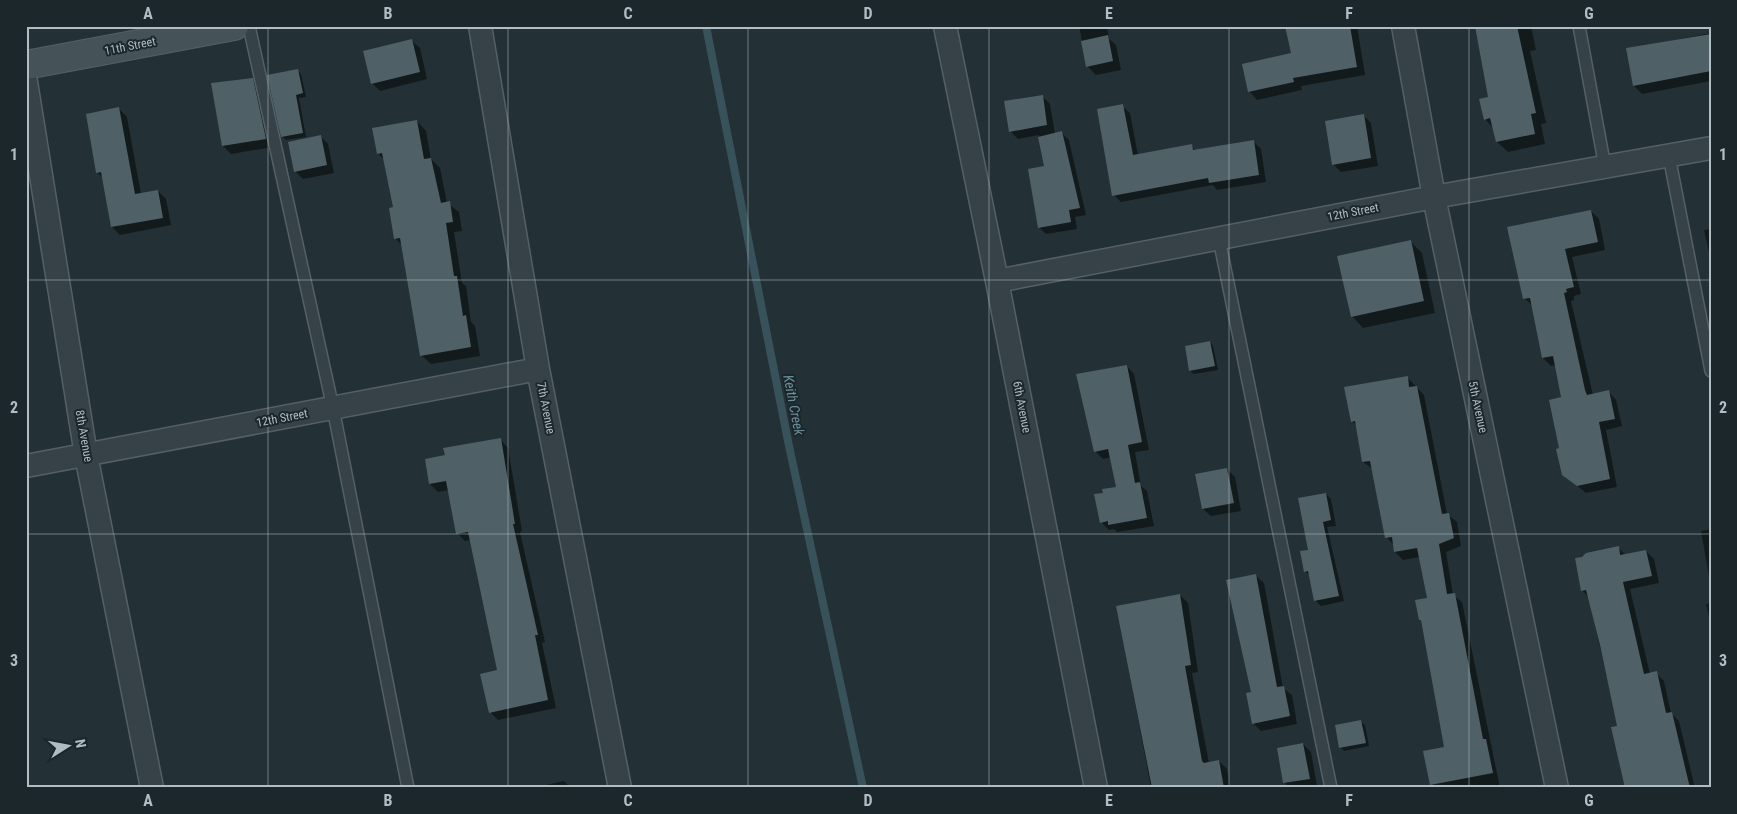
<svg xmlns="http://www.w3.org/2000/svg" width="1737" height="814" font-family="'Roboto Condensed',sans-serif">
<style>
.shadow{fill:#0007}
.lines{fill:none;stroke-linecap:round;stroke-linejoin:round}
.stream{stroke:#38525b;stroke-width:8}
.building{fill:#506067}
.service-casing{stroke:#546065;stroke-width:14}
.minor-casing{stroke:#546065;stroke-width:25}
.secondary-casing{stroke:#546065;stroke-width:30}
.service{stroke:#364247;stroke-width:11}
.minor{stroke:#364247;stroke-width:22}
.secondary{stroke:#455359;stroke-width:28}
.grid{fill:none;stroke:#b1bdc3;stroke-width:1;stroke-opacity:0.55}
.labels{text-anchor:middle;dominant-baseline:central;stroke-width:4;stroke-linejoin:round;paint-order:stroke}
.street-label{font-size:12px;fill:#b1bdc3;stroke:#1c272b}
.water-label{font-size:14px;font-style:italic;fill:#6d919f;stroke:#1c272b}
.neatline{fill:none;stroke:#b1bdc3;stroke-width:2}
.grid-label{font-size:16px;text-anchor:middle;font-weight:bold;fill:#b1bdc3}
</style>
<rect width="100%" height="100%" fill="#233136"/>
<!-- shadow -->
<path class="shadow" d="M1079 26H1107L1109 39 1116 45 1121 70 1096 75 1087 66Z
M1286 26H1357L1365 75 1301 86 1302 90 1257 100 1249 91 1293 54Z
M1476 26H1531L1536 50 1530 51 1546 123 1541 124 1545 144 1508 152 1497 142 1494 129 1485 119 1489 98 1483 69 1486 68Z
M1711 33V81L1642 94 1634 86 1628 49Z
M412 41 420 48 427 79 380 91 372 83Z
M297 70 301 74 306 97 299 98 306 137 286 140 282 136Z
M252 79 260 87 273 147 231 154 223 146Z
M1042 96 1050 104 1055 134 1062 133 1069 140 1086 215 1075 217 1077 229 1046 234 1039 227 1046 167 1039 135 1018 139 1010 131Z
M1122 106 1130 113 1138 155 1191 146 1196 151 1253 141 1261 149 1266 182 1217 190 1213 185 1121 202 1114 195Z
M119 109 127 117 141 194 158 191 166 199 171 225 120 235 112 227 104 179 97 172Z
M1363 115 1371 123 1378 166 1341 172 1333 164Z
M417 121 426 131 431 159 440 168 447 203 459 212 462 231 454 232 462 283 466 286 471 322 475 326 480 356 431 364 421 355 403 246 395 238V208L384 160 378 153Z
M320 136 328 144 334 173 303 179 295 171Z
M1591 211 1599 219 1605 250 1572 257 1581 294 1574 296V300L1571 301 1593 395 1609 392 1616 400 1622 426 1606 430 1617 487 1586 493 1563 474 1561 449 1563 398 1556 365 1551 366 1543 358 1533 306 1524 298Z
M1711 229V262L1704 230Z
M1410 241 1422 253 1435 313 1363 328 1352 316Z
M1210 342 1213 346 1218 370 1194 374 1190 371Z
M1127 366 1134 374 1149 450 1135 452 1141 486 1147 491 1154 526 1117 532 1114 529 1109 530 1101 522 1104 494 1117 488 1111 457 1103 459 1095 451Z
M1407 377 1424 395 1447 514 1457 522 1461 546 1446 552 1453 595 1462 602 1500 788H1432L1424 752 1446 748 1423 622 1420 619 1428 599 1420 557 1403 560 1395 552 1394 545 1386 537 1373 469 1363 462 1357 426 1352 421Z
M501 440 508 448 522 531 520 532 545 642 542 643 556 708 498 720 490 712 499 671 471 540 465 541 457 533 449 490 438 492 430 484 446 456Z
M1227 469 1235 477 1241 511 1211 516 1203 509Z
M1326 494 1331 499 1336 526 1327 527 1344 601 1321 606 1315 600 1311 577 1305 571Z
M1711 529V588L1701 531Z
M1618 548 1626 555 1646 551 1654 559 1659 583 1630 589 1650 674 1656 673 1664 681 1671 713 1679 721 1695 788H1626L1618 727 1589 598 1582 590Z
M1256 576 1264 583 1283 688 1292 695 1297 724 1261 731 1253 723Z
M1180 595 1188 603 1198 672 1192 673 1209 763 1219 761 1227 769 1230 788H1151L1117 607Z
M1711 603V625L1706 604Z
M1361 722 1365 725 1369 746 1344 751 1340 747Z
M1303 744 1311 752 1317 786 1290 788 1285 783Z
M564 781 571 788H533Z"/>
<g class="lines">
<!-- stream -->
<path class="stream" d="M706 26 789 446 863 788"/>
</g>
<!-- building -->
<path class="building" d="M1285 26H1350L1357 67 1293 78 1294 82 1248 92 1242 64 1291 53Z
M1475 26H1517L1536 113 1531 114 1535 134 1496 142 1490 118 1484 120 1479 99 1488 97Z
M1711 34V71L1633 86 1626 48Z
M1108 35 1113 61 1086 67 1081 41Z
M412 39 420 72 371 84 363 51Z
M298 69 303 93 296 95 303 133 281 137 267 75Z
M253 78 266 139 222 146 211 83Z
M1043 95 1047 125 1009 132 1004 101Z
M1123 104 1133 155 1192 144 1193 150 1254 140 1259 175 1209 183 1208 178 1112 196 1097 109Z
M119 107 135 194 158 190 163 218 111 227 101 172 96 173 86 114Z
M1364 114 1371 158 1332 165 1325 121Z
M417 120 424 159 431 158 441 203 450 201 453 222 446 223 454 276H457L463 316 466 315 471 347 420 356 400 238 394 239 389 208 393 207 382 153 377 154 372 128Z
M1062 131 1080 208 1069 210 1071 222 1038 228 1028 169 1044 166 1038 137Z
M321 135 327 165 294 172 288 142Z
M1591 210 1598 242 1565 249 1574 287 1566 289 1567 292 1564 293 1585 390 1587 395 1609 390 1615 419 1599 422 1610 479 1577 486 1562 475 1556 449 1559 448 1549 400 1561 397 1553 356 1542 358 1530 298 1523 299 1507 227Z
M1411 240 1424 301 1351 317 1337 256Z
M1210 341 1215 366 1189 371 1185 346Z
M1127 365 1142 442 1128 445 1135 483 1140 482 1147 518 1108 525V521L1100 523 1094 494 1103 493 1102 489 1116 487 1108 449 1094 452 1076 374Z
M1408 376 1409 387 1417 386 1442 514 1449 513 1454 538 1439 544 1447 594 1455 593 1483 739H1486L1493 773 1430 785 1423 751 1444 747 1421 620H1419L1415 600 1427 598 1417 548 1394 552 1392 537 1385 538 1370 461 1362 462 1355 421 1351 422 1344 387Z
M501 438 515 524H513L538 635H535L548 700 489 713 480 674 497 670 468 532 456 534 446 481 429 484 425 459 445 455 443 448Z
M1227 468 1234 503 1202 509 1195 474Z
M1326 493 1331 520 1323 522 1339 596 1314 601 1308 571 1304 572 1300 551 1308 550 1298 498Z
M1619 546 1620 555 1646 550 1652 576 1623 582 1644 674 1657 671 1666 713 1672 712 1690 788H1625L1611 727 1617 726 1600 645 1586 590 1581 591 1575 558 1582 557 1586 553Z
M1256 574 1277 687 1284 686 1290 716 1252 724 1246 693 1251 692 1226 580Z
M1180 594 1191 665 1185 666 1202 761 1204 763 1219 760 1224 788H1152L1116 606Z
M1361 720 1366 743 1339 748 1335 725Z
M1303 743 1310 779 1283 783 1277 748Z"/>
<g class="lines">
<defs>
<path id="service" d="M249 26 333 408 408 788
M1579 26 1605 167
M1669 156 1711 371
M1219 239 1331 788"/>
<path id="minor" d="M480 26 538 369 620 788
M945 26 997 281 1096 788
M1403 26 1434 197 1557 788
M26 82 86 455 152 788
M997 281 1434 197 1711 148
M26 466 538 369"/>
<path id="secondary" d="M26 65 234 26"/>
</defs>
<!-- service casing -->
<use href="#service" class="service-casing"/>
<!-- minor casing -->
<use href="#minor" class="minor-casing"/>
<!-- secondary casing -->
<use href="#secondary" class="secondary-casing"/>
<!-- service -->
<use href="#service" class="service"/>
<!-- minor -->
<use href="#minor" class="minor"/>
<!-- secondary -->
<use href="#secondary" class="secondary"/>
</g>
<!-- grid -->
<path class="grid" d="M268 26V788M508 26V788M748 26V788M989 26V788M1229 26V788M1469 26V788M26 280H1711M26 534H1711"/>
<g class="labels">
<!-- street labels -->
<g class="street-label">
<text transform="translate(130 46) rotate(-11)">11th Street</text>
<text transform="translate(1353 212) rotate(-11)">12th Street</text>
<text transform="translate(1022 407) rotate(79)">6th Avenue</text>
<text transform="translate(1478 407) rotate(78)">5th Avenue</text>
<text transform="translate(546 408) rotate(79)">7th Avenue</text>
<text transform="translate(282 418) rotate(-11)">12th Street</text>
<text transform="translate(84 436) rotate(80)">8th Avenue</text>
</g>
<!-- water labels -->
<g class="water-label">
<text transform="translate(794 405) rotate(79)">Keith Creek</text>
</g>
</g>
<!-- border -->
<rect width="1737" height="814" fill="none" stroke="#1c272b" stroke-width="55"/>
<!-- north arrow -->
<g transform="translate(68 746) rotate(79)" stroke="#1c272b" stroke-width="4" paint-order="stroke">
<path d="M0-4L9 19L0 12L-9 19Z" fill="#b1bdc3"/>
<text y="-8" font-size="14" font-weight="bold" text-anchor="middle" fill="#b1bdc3">N</text>
</g>
<rect x="28" y="28" width="1682" height="758" class="neatline"/>
<g class="grid-label">
<text x="148" y="19">A</text>
<text x="388" y="19">B</text>
<text x="628" y="19">C</text>
<text x="868" y="19">D</text>
<text x="1109" y="19">E</text>
<text x="1349" y="19">F</text>
<text x="1589" y="19">G</text>
<text x="14" y="160">1</text>
<text x="1723" y="160">1</text>
<text x="14" y="413">2</text>
<text x="1723" y="413">2</text>
<text x="14" y="666">3</text>
<text x="1723" y="666">3</text>
<text x="148" y="806">A</text>
<text x="388" y="806">B</text>
<text x="628" y="806">C</text>
<text x="868" y="806">D</text>
<text x="1109" y="806">E</text>
<text x="1349" y="806">F</text>
<text x="1589" y="806">G</text>
</g>
</svg>
